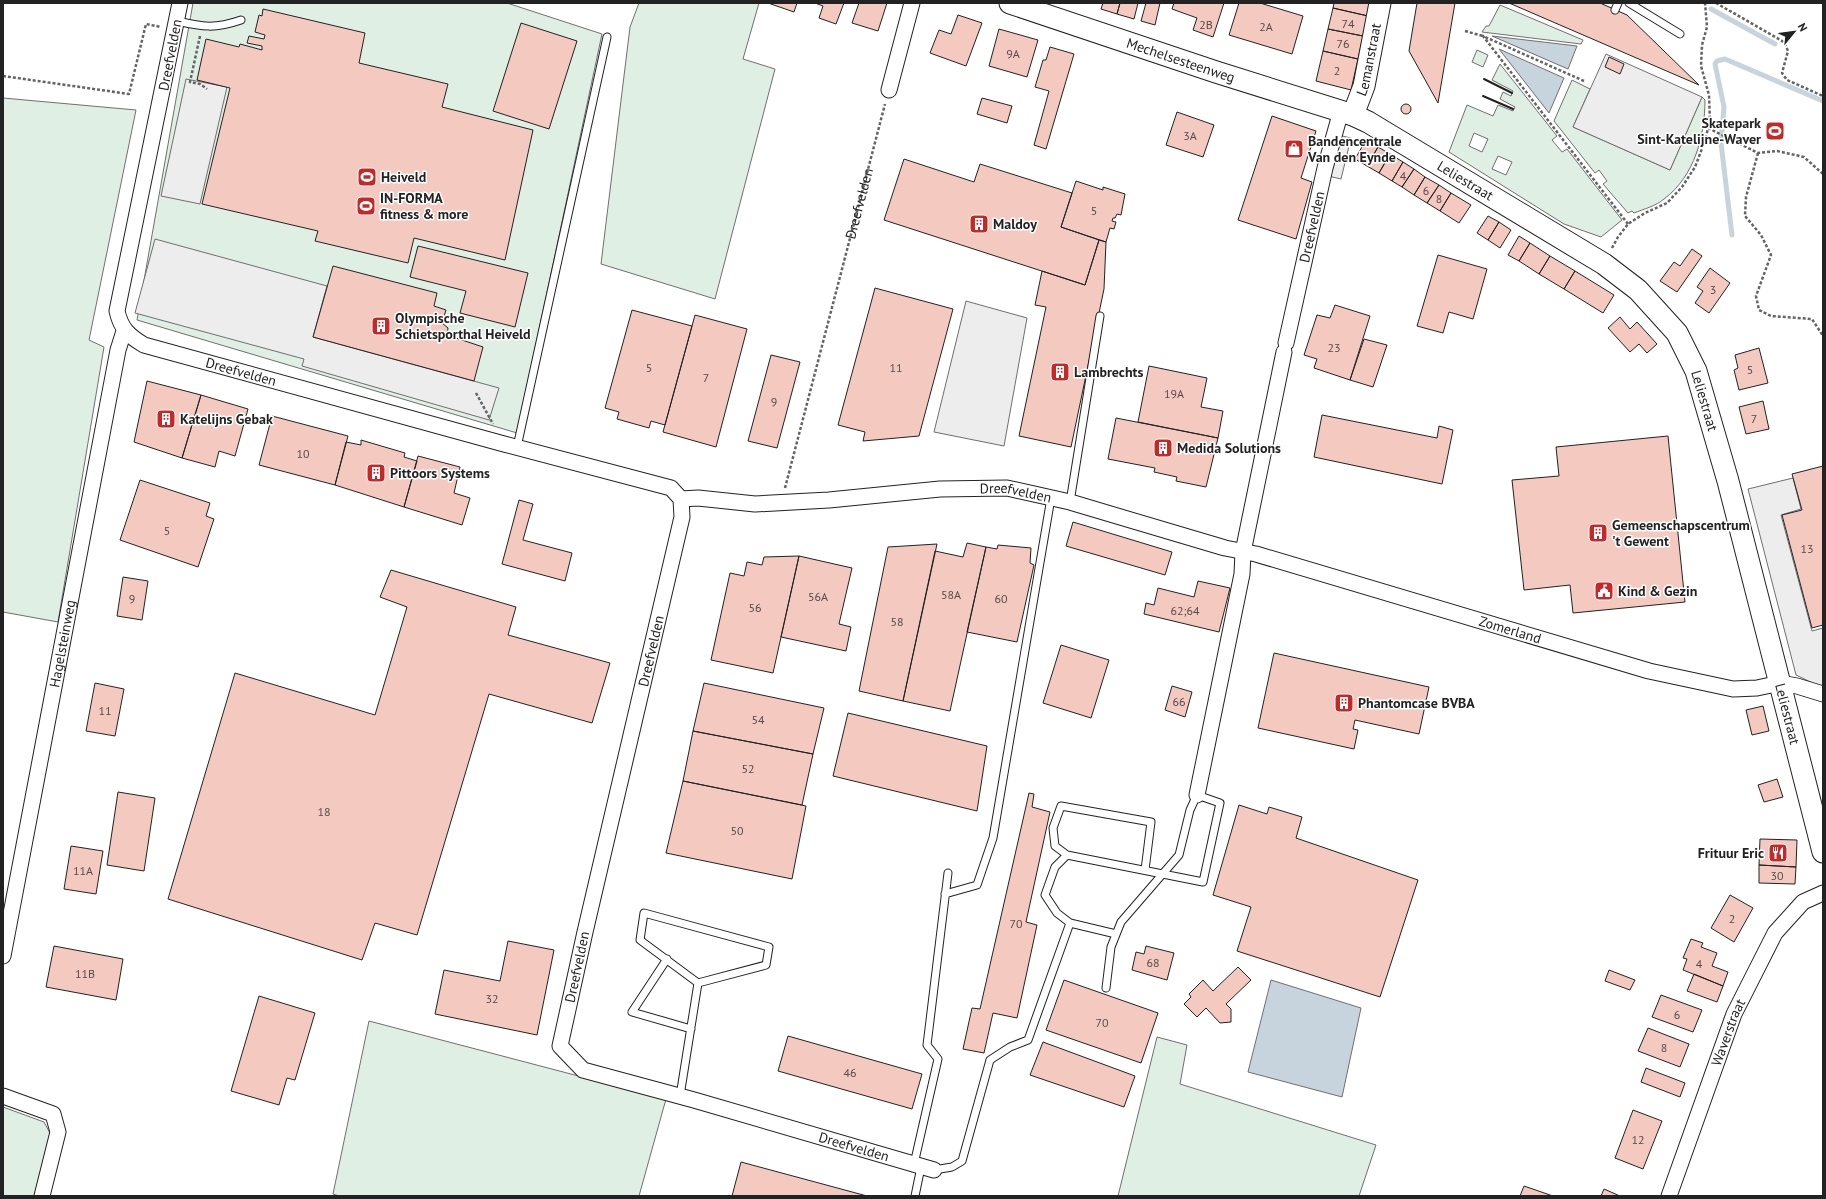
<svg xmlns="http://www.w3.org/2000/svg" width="1826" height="1199" font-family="'PT Sans',sans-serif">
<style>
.green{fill:#e0efe3;stroke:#6f6f6f;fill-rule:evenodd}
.parking{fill:#ededed;stroke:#6f6f6f}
.water{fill:#c7d3dd;stroke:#6f6f6f}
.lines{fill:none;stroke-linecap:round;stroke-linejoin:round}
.stream{stroke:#c7d3dd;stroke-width:5}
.building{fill:#f3c9c0;stroke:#222}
.lane-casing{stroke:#222;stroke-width:9}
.street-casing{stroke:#222;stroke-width:17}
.secondary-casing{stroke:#222;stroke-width:23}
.path{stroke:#646464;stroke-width:2.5;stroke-dasharray:3 2;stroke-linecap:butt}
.lane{stroke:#fff;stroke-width:7}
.street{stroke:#fff;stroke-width:15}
.secondary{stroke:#fff;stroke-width:21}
.wall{stroke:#222;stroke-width:2}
.labels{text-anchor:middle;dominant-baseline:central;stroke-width:3;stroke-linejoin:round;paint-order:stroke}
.number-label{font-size:12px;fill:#564c4a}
.street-label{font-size:14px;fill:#222;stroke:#fff}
.poi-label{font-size:14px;font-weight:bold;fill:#222;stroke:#fff;text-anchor:start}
</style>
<rect width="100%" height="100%" fill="#fff"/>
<!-- green -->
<path class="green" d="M193 3H507L602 34 517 433 137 320Z
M639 3H759L743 59 775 69 715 299 601 264 630 27Z
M1500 5 1583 40 1581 44 1482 32 1486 26H1489Z
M1477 50 1488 55 1483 67 1472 62Z
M1500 64 1557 136 1552 140 1562 152 1567 149 1622 220 1601 237 1564 224 1449 152 1467 105 1493 116 1498 105 1513 111 1515 107 1500 99 1503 92 1511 96 1513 91 1492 80ZM1474 133 1488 139 1482 152 1469 146ZM1498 156 1512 162 1506 175 1492 169Z
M1572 80 1590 89 1573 127 1670 170 1702 97 1705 100C1705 135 1695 176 1664 199 1656 206 1644 209 1634 213L1632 211 1628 213 1603 184 1607 181 1599 170 1595 173 1554 121Z
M3 98 136 110 89 340 104 347 58 622 3 612Z
M369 1021 666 1099 639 1196H339L333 1194Z
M1157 1037 1187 1045 1180 1084 1376 1145 1359 1196H1118Z
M3 1107 44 1122 52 1137 34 1196H3Z"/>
<!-- parking -->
<path class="parking" d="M1606 54 1702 97 1670 170 1573 127Z
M186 79 227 87 200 204 161 196Z
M1338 135 1351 138 1341 179 1328 176Z
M155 239 327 286 313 337 499 388 489 420 302 366 304 359 135 313Z
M966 301 1027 318 1004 446 934 432Z
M1793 478 1801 509 1781 515 1812 631 1823 628V688L1796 675 1748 489Z"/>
<!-- water -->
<path class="water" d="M1492 36 1577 46 1568 69Z
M1499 49 1564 78 1549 113Z
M1271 980 1361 1008 1342 1097 1248 1072Z"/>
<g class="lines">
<!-- stream -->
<path class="stream" d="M1711 9 1775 44
M1732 235 1721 143 1724 107 1715 64 1717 61 1725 59 1823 101"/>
</g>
<!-- building -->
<path class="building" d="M768 3H797L794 12Z
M815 3H844L836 24 819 18 823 6Z
M859 3H887L878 31 852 23Z
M1103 3H1120L1117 14 1101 9Z
M1120 3H1138L1134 19 1117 14Z
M1146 3H1160L1155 25 1141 21Z
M1174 3H1224L1213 37 1193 30 1197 18 1172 9Z
M1239 3H1260L1303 16 1292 54 1229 35Z
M1334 3H1371L1368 16 1333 8Z
M1417 3H1455L1438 103 1409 51Z
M1509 3H1600L1627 15 1699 85Z
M1333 8 1368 16 1363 36 1328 29Z
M263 9 365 33 359 63 448 84 442 107 533 130 505 260 414 238 408 263 315 241 318 231 202 204 230 88 197 80 206 39 239 47 240 44 262 50V46L247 43 249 36 264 39 265 35 255 32 259 15 262 16Z
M958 15 982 23 966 66 930 53 939 30 951 34Z
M521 23 577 41 549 129 493 111Z
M999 29 1038 40 1027 77 989 66Z
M1328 29 1363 36 1358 59 1323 51Z
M1050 47 1074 54 1046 149 1034 145 1049 91 1035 87 1043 60H1046Z
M1323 51 1358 59 1351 90 1316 81Z
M1609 57 1624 64 1620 74 1605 67Z
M982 98 1012 106 1007 123 977 114Z
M1401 109a5 5 0 1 1 10 0a5 5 0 1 1-10 0Z
M1177 112 1214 125 1203 157 1166 145Z
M1272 116 1316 131 1301 178 1312 182 1296 239 1238 220Z
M1366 140 1378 147 1367 166 1355 159Z
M1378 147 1390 154 1379 173 1367 166Z
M1390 154 1403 162 1392 181 1379 173Z
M904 159 974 182 980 164 1072 193 1061 227 1099 240 1085 285 884 220Z
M1403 162 1414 169 1402 187 1392 181Z
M1414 169 1425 177 1414 195 1402 187Z
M1425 177 1439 185 1427 203 1414 195Z
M1076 181 1103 190V187L1125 194 1121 215 1117 214 1115 218H1113L1112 221 1116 222 1114 229 1110 228 1106 242 1061 227Z
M1439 185 1451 193 1440 211 1427 203Z
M1451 193 1471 205 1459 223 1440 211Z
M1488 216 1499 222 1488 240 1477 233Z
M1499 222 1511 230 1500 248 1488 240Z
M1519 236 1530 243 1519 261 1508 255Z
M1099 240 1106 242 1104 289 1071 447 1019 436 1046 307 1035 305 1042 271 1085 285Z
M1530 243 1550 256 1539 274 1519 261Z
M418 246 528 273 515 327 460 313 466 291 410 277Z
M1692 249 1702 256 1677 292 1660 281 1674 262 1680 266Z
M1438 255 1487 269 1473 319 1449 312 1443 333 1417 326Z
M1550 256 1575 271 1564 289 1539 274Z
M333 266 437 293 434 306 446 310 442 323 448 328 447 335 483 347 474 381 313 337Z
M1710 268 1730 283 1709 313 1695 303 1703 291 1697 287Z
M1575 271 1614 295 1603 313 1564 289Z
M875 288 953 309 919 436 863 441 865 432 838 425Z
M1335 305 1370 316 1350 380 1314 368 1317 359 1304 355 1317 315 1330 318Z
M632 310 692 326 665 425 651 421 649 428 617 419 619 412 605 408Z
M695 315 747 329 716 447 663 432Z
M1620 317 1630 329 1637 322 1657 344 1647 353 1639 344 1630 352 1608 328Z
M1364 339 1387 345 1373 387 1350 380Z
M1759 348 1768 383 1739 390 1734 370 1738 368 1735 355Z
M771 355 800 362 777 448 748 441Z
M1149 366 1207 378 1201 407 1223 411 1218 438 1138 422Z
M147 381 201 395 182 458 134 442Z
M201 395 248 409 235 456 219 451 215 467 182 458Z
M1763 401 1769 429 1746 434 1739 407Z
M1322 415 1437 438 1439 426 1453 430 1442 484 1314 457Z
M272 416 348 436 335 485 259 465Z
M1116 418 1218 438 1206 487 1176 481 1177 477 1154 472 1155 468 1108 459Z
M1668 436 1685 602 1573 613 1570 585 1524 590 1512 480 1559 476 1556 447Z
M361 440 405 453 404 457 417 461 404 507 335 485 346 442 361 445Z
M418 456 460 467 454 493 470 498 462 525 404 507Z
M1823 466V625L1812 628 1782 515 1802 510 1792 474Z
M140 480 210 503 206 516 214 519 198 567 120 540Z
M519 500 533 504 523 540 572 553 565 581 502 564Z
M1073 522 1172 552 1165 575 1066 546Z
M967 543 986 547 950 711 903 701 935 551 963 557Z
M937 544 903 701 859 691 888 547Z
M998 545 1031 548 1030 563 1034 565 1017 642 967 632 986 547 997 549Z
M799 556 773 673 711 660 730 573 744 576 747 562 762 565 764 557Z
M799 556 852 568 839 624 851 627 846 651 781 637Z
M391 570 516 607 508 635 610 663 592 723 489 694 417 935 375 923 362 960 168 899 235 673 375 715 407 607 380 597Z
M123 577 148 581 142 620 117 616Z
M1198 581 1230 588 1219 632 1144 614 1146 603 1154 605 1158 588 1194 597Z
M1061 645 1109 660 1091 718 1043 703Z
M1274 653 1429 687 1419 734 1355 720 1353 729 1358 730 1354 749 1258 728Z
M95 683 124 689 115 736 86 731Z
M704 683 824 708 813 754 693 731Z
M1172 686 1192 692 1185 717 1165 710Z
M1763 706 1769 731 1752 735 1746 710Z
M848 713 987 746 977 811 833 776Z
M693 731 813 754 802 805 683 781Z
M1777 779 1783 797 1764 802 1758 785Z
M683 781 806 806 792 879 666 853Z
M118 792 155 798 144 871 107 865Z
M1029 793 1034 794 1032 807 1050 812 1026 922 1037 925 1017 1018 993 1013 984 1053 963 1049 972 1008 980 1009Z
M1239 805 1267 814 1269 807 1302 817 1296 838 1418 880 1380 997 1237 951 1251 907 1213 895Z
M1760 839 1797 840 1796 867 1759 865Z
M71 846 103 851 96 894 64 889Z
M1759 865 1796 867 1795 884 1759 883Z
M1730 895 1753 908 1734 942 1711 928Z
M1691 939 1703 943 1701 947 1717 953 1712 966 1728 972 1723 986 1683 970 1687 959 1683 958Z
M508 941 554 950 537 1035 435 1014 444 970 500 981Z
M54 946 123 959 116 1000 46 987Z
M1146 946 1174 953 1167 980 1132 970 1136 952 1144 954Z
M1238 967 1251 980 1226 1004 1231 1009V1022L1220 1023 1206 1008 1197 1017 1184 1004 1191 997 1189 994 1203 980 1213 991Z
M1609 970 1635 980 1630 990 1605 981Z
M1694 974 1723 986 1717 1002 1687 991Z
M1064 980 1158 1013 1141 1063 1046 1030Z
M1661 995 1702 1010 1693 1032 1652 1017Z
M259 996 315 1013 295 1080 287 1078 279 1105 231 1091Z
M1648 1028 1689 1044 1680 1067 1638 1051Z
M788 1036 922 1074 912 1109 778 1071Z
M1043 1042 1135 1076 1124 1107 1030 1075Z
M1646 1068 1685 1083 1680 1097 1641 1082Z
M1633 1110 1662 1121 1643 1169 1615 1158Z
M741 1162 867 1196H732Z
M1524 1186 1553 1196H1520Z
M1604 1189 1620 1196H1601Z"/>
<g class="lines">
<defs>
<path id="lane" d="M1629 3 1680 34
M1615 10 1618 3
M177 21C203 27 215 29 241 20
M517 447 607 37
M1070 502 1100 316
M1067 855 1055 846 1053 828 1061 806 1151 822 1145 870
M945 894 977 885 993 838 1051 498
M667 959 632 1012 691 1029
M1106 988 1111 947 1121 922 1179 855 1190 810 1197 795 1220 803 1203 882 1067 855 1055 867 1045 895 1057 913 1070 923 1116 934
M680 1096 698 983 766 965 769 947 644 913 640 940 698 983
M914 1164 938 1059 927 1045 948 873
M934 1170 952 1167 962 1161 990 1060 1010 1047 1028 1040 1070 923
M915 1196 921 1167"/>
<g id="street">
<path id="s2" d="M180 3 117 311C121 329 129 336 144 345L504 444 671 488 681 499 682 517 585 932 560 1046 583 1070 694 1100 934 1170"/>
<path d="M889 90 912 3"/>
<path id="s3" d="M1286 343 1325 168 1341 111"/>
<path id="s4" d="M681 499 698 498 755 504 829 500 940 489 1007 488 1070 502 1225 548 1256 554 1649 671 1733 689 1757 688 1780 683 1797 686 1823 694"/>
<path d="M1197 795 1242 574 1243 552 1284 352"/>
<path id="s5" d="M3 956 118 350 124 331"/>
<path d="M3 1096 53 1114 58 1132 42 1196"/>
<path id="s6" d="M1669 1196 1734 1014 1775 933 1803 902 1823 893"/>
</g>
<g id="secondary">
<path id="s7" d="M1010 3 1216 72 1353 115 1368 122 1604 264 1638 290 1677 333 1696 371 1728 481 1823 852"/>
<path id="s8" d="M1353 115 1364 86 1380 3"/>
</g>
</defs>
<!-- lane casing -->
<use href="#lane" class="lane-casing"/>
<!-- street casing -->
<use href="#street" class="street-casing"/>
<!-- secondary casing -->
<use href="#secondary" class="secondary-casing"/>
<!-- path -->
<g class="path">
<path d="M1716 3 1784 42 1788 51 1782 73 1787 80 1823 96"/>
<path d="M1465 31 1483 36"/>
<path d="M200 36 190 82 200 84 207 89"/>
<path d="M3 76 129 94 146 24 161 27"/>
<path d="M1584 81 1483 36 1628 224"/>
<path d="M1708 128 1758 153 1777 151 1804 157 1823 174"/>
<path d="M1758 153 1746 197 1745 216 1761 235 1771 255 1756 296 1759 310 1771 316 1812 319 1823 336"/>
<path d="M1612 248 1618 237 1628 224 1645 213 1667 203 1682 187 1695 167 1703 146 1710 122 1709 95 1701 66 1702 45 1707 27 1705 3"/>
<path d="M476 393 493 424"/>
<path id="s1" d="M785 488 885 104"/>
</g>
<!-- lane -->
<use href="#lane" class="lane"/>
<!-- street -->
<use href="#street" class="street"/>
<!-- secondary -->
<use href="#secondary" class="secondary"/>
<!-- wall -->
<path class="wall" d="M1484 79 1512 93
M1483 96 1513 109"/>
</g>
<!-- icons -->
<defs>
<symbol id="stadium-square" viewBox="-11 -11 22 22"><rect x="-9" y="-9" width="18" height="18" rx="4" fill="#c62828" stroke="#fff"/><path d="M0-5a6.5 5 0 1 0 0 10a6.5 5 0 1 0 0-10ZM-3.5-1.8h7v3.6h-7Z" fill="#fff"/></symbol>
<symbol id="shop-square" viewBox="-11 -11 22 22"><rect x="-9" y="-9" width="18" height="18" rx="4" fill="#c62828" stroke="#fff"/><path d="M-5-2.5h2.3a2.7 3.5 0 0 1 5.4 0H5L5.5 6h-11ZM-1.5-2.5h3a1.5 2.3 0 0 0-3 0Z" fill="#fff"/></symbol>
<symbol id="building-square" viewBox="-11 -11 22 22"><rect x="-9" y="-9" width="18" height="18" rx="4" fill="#c62828" stroke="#fff"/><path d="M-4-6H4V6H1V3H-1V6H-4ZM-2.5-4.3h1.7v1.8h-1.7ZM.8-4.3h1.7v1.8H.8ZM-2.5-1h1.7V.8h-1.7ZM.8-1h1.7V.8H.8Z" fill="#fff"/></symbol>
<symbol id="civic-square" viewBox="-11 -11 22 22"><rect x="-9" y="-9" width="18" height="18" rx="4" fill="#c62828" stroke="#fff"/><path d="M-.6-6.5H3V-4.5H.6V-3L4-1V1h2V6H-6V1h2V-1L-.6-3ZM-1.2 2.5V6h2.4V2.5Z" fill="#fff"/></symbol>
<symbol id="restaurant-square" viewBox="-11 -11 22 22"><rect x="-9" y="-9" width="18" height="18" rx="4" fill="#c62828" stroke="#fff"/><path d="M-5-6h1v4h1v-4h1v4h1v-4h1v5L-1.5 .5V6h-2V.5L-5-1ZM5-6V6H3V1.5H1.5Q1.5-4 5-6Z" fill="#fff"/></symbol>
</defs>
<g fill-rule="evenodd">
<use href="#stadium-square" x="1764" y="120" width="22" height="22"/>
<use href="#shop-square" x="1283" y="138" width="22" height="22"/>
<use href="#stadium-square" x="356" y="166" width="22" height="22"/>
<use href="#stadium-square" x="355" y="195" width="22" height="22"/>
<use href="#building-square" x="968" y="213" width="22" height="22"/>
<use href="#building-square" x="370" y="315" width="22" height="22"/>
<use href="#building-square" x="1049" y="361" width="22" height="22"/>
<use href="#building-square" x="155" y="408" width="22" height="22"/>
<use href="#building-square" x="1152" y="437" width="22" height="22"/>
<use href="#building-square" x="365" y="462" width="22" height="22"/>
<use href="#building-square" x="1587" y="522" width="22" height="22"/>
<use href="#civic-square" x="1593" y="580" width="22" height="22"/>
<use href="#building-square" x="1333" y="692" width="22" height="22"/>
<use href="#restaurant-square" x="1767" y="842" width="22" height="22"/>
</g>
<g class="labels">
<!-- number labels -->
<g class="number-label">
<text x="1348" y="23">74</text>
<text x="1206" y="24">2B</text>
<text x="1266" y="26">2A</text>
<text x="1343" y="43">76</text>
<text x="1013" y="53">9A</text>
<text x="1337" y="70">2</text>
<text x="1190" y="135">3A</text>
<text x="1403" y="175">4</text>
<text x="1426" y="190">6</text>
<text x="1439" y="198">8</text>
<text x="1094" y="210">5</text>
<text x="1713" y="289">3</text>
<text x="1334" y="347">23</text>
<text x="649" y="367">5</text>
<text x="896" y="367">11</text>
<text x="1750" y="369">5</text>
<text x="706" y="377">7</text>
<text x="1174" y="393">19A</text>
<text x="774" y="401">9</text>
<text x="1754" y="418">7</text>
<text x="303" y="453">10</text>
<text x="167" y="530">5</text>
<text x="1807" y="548">13</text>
<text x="951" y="594">58A</text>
<text x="818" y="596">56A</text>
<text x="132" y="598">9</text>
<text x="1001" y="598">60</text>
<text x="755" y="607">56</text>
<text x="1185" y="610">62;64</text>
<text x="897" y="621">58</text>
<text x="1179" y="701">66</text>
<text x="105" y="710">11</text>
<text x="758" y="719">54</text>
<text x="748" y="768">52</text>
<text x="324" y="811">18</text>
<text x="737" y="830">50</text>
<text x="83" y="870">11A</text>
<text x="1777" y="875">30</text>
<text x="1732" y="918">2</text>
<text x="1016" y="923">70</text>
<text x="1153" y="962">68</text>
<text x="1699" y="963">4</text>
<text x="85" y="973">11B</text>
<text x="492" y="998">32</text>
<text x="1677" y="1014">6</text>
<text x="1102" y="1022">70</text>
<text x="1664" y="1047">8</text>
<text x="850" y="1072">46</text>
<text x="1638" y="1139">12</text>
</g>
<!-- street labels -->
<g class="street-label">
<text transform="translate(170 55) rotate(-79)">Dreefvelden</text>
<text stroke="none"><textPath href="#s8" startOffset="58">Lemanstraat</textPath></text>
<text stroke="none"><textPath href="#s7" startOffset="180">Mechelsesteenweg</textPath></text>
<text stroke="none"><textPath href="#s7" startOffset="491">Leliestraat</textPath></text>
<text stroke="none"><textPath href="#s1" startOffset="294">Dreefvelden</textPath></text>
<text stroke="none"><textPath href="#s3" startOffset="119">Dreefvelden</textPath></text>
<text stroke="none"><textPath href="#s2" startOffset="460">Dreefvelden</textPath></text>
<text stroke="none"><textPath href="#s7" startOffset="827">Leliestraat</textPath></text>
<text stroke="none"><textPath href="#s4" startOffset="336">Dreefvelden</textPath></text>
<text stroke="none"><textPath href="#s4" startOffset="850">Zomerland</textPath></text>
<text stroke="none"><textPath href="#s5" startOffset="318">Hagelsteinweg</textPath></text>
<text transform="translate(651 651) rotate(-77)">Dreefvelden</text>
<text stroke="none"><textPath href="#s7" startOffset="1151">Leliestraat</textPath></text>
<text transform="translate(577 967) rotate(-78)">Dreefvelden</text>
<text stroke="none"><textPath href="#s6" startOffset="174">Waverstraat</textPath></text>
<text stroke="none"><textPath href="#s2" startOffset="1796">Dreefvelden</textPath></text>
</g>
<!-- poi labels -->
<g class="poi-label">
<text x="1761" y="123" text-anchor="end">Skatepark<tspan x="1761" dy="16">Sint-Katelijne-Waver</tspan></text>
<text x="1308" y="141">Bandencentrale<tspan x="1308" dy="16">Van den Eynde</tspan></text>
<text x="381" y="177">Heiveld</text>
<text x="380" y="198">IN-FORMA<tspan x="380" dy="16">fitness &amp; more</tspan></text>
<text x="993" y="224">Maldoy</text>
<text x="395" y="318">Olympische<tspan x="395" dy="16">Schietsporthal Heiveld</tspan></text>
<text x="1074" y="372">Lambrechts</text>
<text x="180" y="419">Katelijns Gebak</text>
<text x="1177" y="448">Medida Solutions</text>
<text x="390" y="473">Pittoors Systems</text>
<text x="1612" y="525">Gemeenschapscentrum<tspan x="1612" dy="16">'t Gewent</tspan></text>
<text x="1618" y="591">Kind &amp; Gezin</text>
<text x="1358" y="703">Phantomcase BVBA</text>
<text x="1764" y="853" text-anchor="end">Frituur Eric</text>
</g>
</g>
<!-- border -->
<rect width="1826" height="1199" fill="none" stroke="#222222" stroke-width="8"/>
<!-- north arrow -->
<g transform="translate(1794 32) rotate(61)" stroke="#ffffff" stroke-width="3" paint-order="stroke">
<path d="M0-3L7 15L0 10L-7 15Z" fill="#222222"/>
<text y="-6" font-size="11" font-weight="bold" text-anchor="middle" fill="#222222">N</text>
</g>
</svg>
